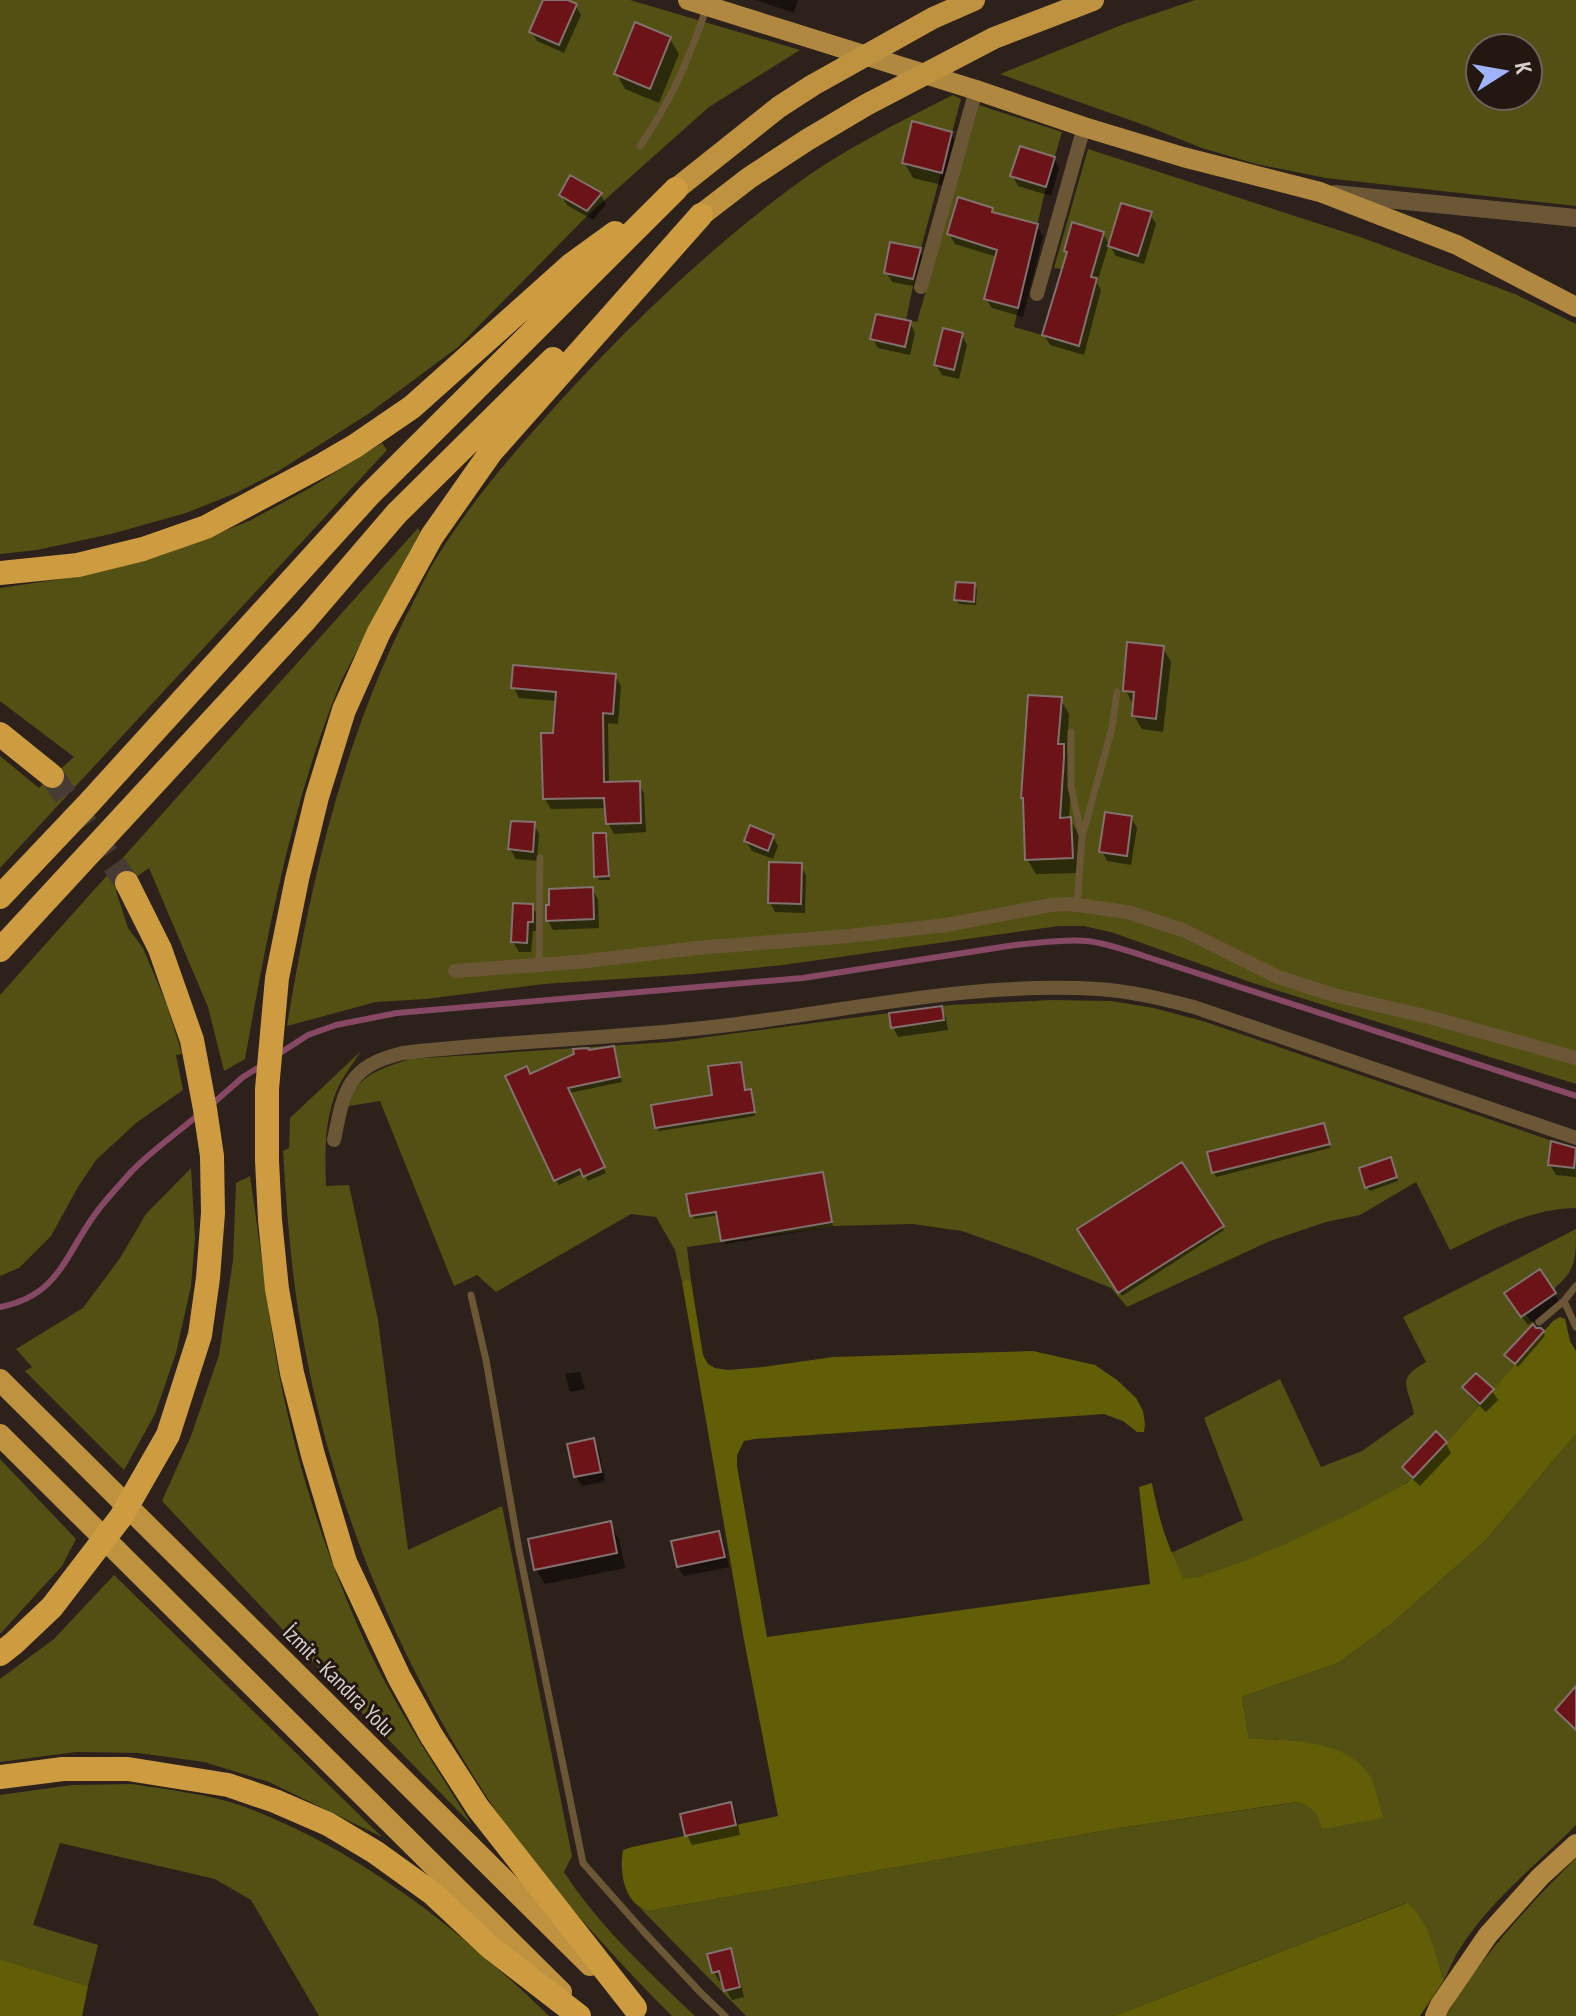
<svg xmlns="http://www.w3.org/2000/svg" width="1576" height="2016" font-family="'PT Sans Narrow',sans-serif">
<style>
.green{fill:#525013;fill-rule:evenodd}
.forest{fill:#615e07}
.shadow{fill:#0007}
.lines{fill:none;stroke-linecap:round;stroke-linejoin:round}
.stream{stroke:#864865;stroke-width:6}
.building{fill:#6c1317;stroke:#82716f;stroke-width:2}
.motorway-tunnel{stroke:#473b36;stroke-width:24;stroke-dasharray:24 12;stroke-linecap:butt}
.service{stroke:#6b5736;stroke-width:7}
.minor{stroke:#6b5736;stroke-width:14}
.tertiary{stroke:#6b5736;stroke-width:18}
.primary{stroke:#b1883f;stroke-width:20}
.trunk{stroke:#bf9240;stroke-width:22}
.motorway{stroke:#cd9b40;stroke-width:24}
.labels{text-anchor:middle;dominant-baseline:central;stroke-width:6;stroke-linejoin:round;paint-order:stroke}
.street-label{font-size:22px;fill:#d9d1cd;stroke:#231811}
</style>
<rect width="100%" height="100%" fill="#2d211b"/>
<!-- green -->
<path class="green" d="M0 0H630L800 50 709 107 590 213 458 347 368 414 277 472 236 493 186 513 111 534 37 550 0 554Z
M1195 0H1576V206L1326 178 1256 164 1202 148 1144 125 1000 74 1124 24ZM1480 48H1528V96H1480Z
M953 95 961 99 921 248 906 320 917 322 979 105 1062 132 1046 187 1014 327 1042 335 1062 269 1054 268 1088 149 1360 237 1515 294 1576 324V1084L1253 983 1114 933 1084 926H1059L783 965 693 974 544 984 426 999 376 1002 287 1026C310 884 342 746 406 616 415 600 422 583 431 567 462 514 503 465 544 419 618 336 701 255 791 188 840 151 897 123 953 95Z
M382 443 387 450 0 868V756L39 788 74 757 0 701V588L74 577 160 556 249 521 310 488Z
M418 528 420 532C400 570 379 607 360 645 352 661 342 677 336 694 290 811 267 936 245 1059L224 1071 208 1007 149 868 116 891 128 928 143 948 167 1005 182 1054 176 1055 183 1090 136 1123 96 1160 78 1187 51 1236 19 1268 0 1276V995Z
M1052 1000 1111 1001 1154 1008 1206 1022 1576 1149V1208C1530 1209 1491 1230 1450 1250L1416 1182 1360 1215 1326 1222 1270 1241 1127 1307 1111 1288 1032 1256 962 1231 912 1224 834 1226 687 1247 691 1281 686 1279 682 1282 675 1250 656 1217 631 1214 496 1292 477 1275 454 1286 380 1101 349 1106C351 1100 353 1092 357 1087 369 1071 392 1065 410 1059L669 1042 950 1005Z
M361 1051C353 1064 343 1076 337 1090 324 1121 325 1153 326 1186L349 1185 378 1320 408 1550 502 1506 572 1856 564 1872C599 1926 649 1972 695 2016H672C631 1975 591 1932 554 1887 542 1873 530 1859 519 1845 415 1697 338 1528 305 1349 292 1284 287 1217 283 1151L289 1148 290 1118Z
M191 1168 195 1238 191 1286 176 1353 155 1414 124 1470 25 1371 32 1367 16 1349 83 1308 120 1258 146 1214Z
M250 1176C260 1242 267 1309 279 1374 296 1460 322 1544 357 1624 387 1695 431 1759 472 1825L328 1678 162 1501 191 1436 219 1355 233 1260 236 1183Z
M1576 1229C1576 1261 1576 1269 1554 1289L1539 1269 1505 1293 1521 1317 1525 1314 1542 1333 1533 1343 1523 1334 1505 1354 1515 1364 1494 1389 1476 1373 1463 1387 1480 1404 1447 1442 1435 1431 1402 1466 1413 1478C1374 1507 1316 1531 1271 1550 1243 1562 1214 1575 1184 1580L1171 1553 1243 1520 1204 1418 1280 1379 1321 1467 1362 1451 1414 1414C1408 1384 1395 1380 1426 1362L1403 1317Z
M1576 1434V1825C1537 1864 1491 1900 1461 1947 1454 1957 1450 1969 1444 1980L1424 1924 1406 1903 1114 2016H746L640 1908 648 1911 1119 1828 1299 1802 1311 1807 1320 1820 1383 1818 1277 1739H1249L1242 1697 1338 1663 1390 1625 1485 1541Z
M0 1459 76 1539 62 1566 0 1634Z
M114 1575 382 1837 269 1782 204 1762 138 1753 76 1752 0 1762V1679L54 1639Z
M132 1784C169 1790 210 1794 245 1807 361 1850 461 1931 549 2016H319L251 1900 215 1879 60 1843 33 1925 98 1945 88 1986 0 1959V1795L72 1785Z
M1576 1858V2016H1446C1480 1957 1528 1906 1576 1858Z"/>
<!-- forest -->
<path class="forest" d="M686 1279 691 1281 703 1355 708 1364 715 1368 728 1370 763 1367 833 1357 1033 1351 1095 1365 1117 1380 1136 1398 1143 1411 1145 1424 1144 1432H1137L1123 1421 1104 1414 755 1439 744 1441 737 1455V1466L767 1637 1150 1584 1139 1487 1152 1483C1159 1521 1167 1545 1184 1579L1199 1577 1242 1562 1294 1540 1350 1514 1407 1483 1447 1442 1553 1321 1560 1317 1565 1319 1570 1341 1576 1351V1434L1485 1541 1390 1625 1338 1663 1242 1697 1249 1739C1285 1739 1349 1740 1370 1776 1376 1788 1379 1804 1383 1818L1322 1829C1318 1814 1313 1807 1298 1802L1119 1828 648 1911C624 1903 619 1872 623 1850L632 1847 778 1816 744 1640 682 1282Z
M1407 1903C1429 1919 1435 1955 1444 1980L1420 2016H1114Z
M0 1959 88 1986 82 2016H0Z"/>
<!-- shadow -->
<path class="shadow" d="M545 0H563L576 6 581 15 564 53 537 41 531 31Z
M755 0H798L794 13Z
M670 39 679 54 659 103 625 89 616 73Z
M951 134 960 149 950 187 913 178 904 162Z
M1054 158 1059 168 1051 196 1018 186 1013 176Z
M600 194 606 204 593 220 567 205 561 195Z
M992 209 995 214 1037 226 1043 236 1023 317 992 308 986 299 997 257 955 244 949 234Z
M1150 214 1156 224 1144 264 1116 256 1109 244 1097 283 1101 290 1084 355 1050 345 1044 335 1068 255 1066 251 1103 234 1110 246Z
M919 250 925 260 918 287 892 282 886 272Z
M910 323 915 333 910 355 878 348 873 339Z
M962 335 967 345 959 379 942 375 936 365Z
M974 585 977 589 976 605 959 604 956 600Z
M1163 648 1171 662 1163 732 1142 729 1134 716 1133 705 1125 689Z
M615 676 621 686 618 724 608 723 609 784 638 783 644 793 646 832 614 834 608 823 607 808 551 809 545 799 555 735 557 701 519 698 514 688Z
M1060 699 1069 714 1067 752 1072 762V773L1069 818 1079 835 1081 873 1036 874 1027 859Z
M1131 818 1137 828 1131 865 1107 861 1102 851Z
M534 824 539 834 537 861 516 859 510 849Z
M605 835 608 839 610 880H599L596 876Z
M773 837 778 846 773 859 752 851 746 841Z
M800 865 806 875 805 913 775 912 770 902Z
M592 889 598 899 599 928 553 930 548 921Z
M532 906 538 916 537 931H533L531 952H519L513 942Z
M941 1008 946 1018 948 1030 898 1037 893 1027Z
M613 1048 616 1054 622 1082 569 1093 606 1173 588 1181 584 1173 559 1185 556 1180 530 1076 588 1052Z
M740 1064 743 1068 746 1092 752 1095 755 1116 659 1131 657 1127 715 1097Z
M1326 1129 1330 1148 1216 1177 1214 1173 1209 1154Z
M1575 1150 1576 1177 1556 1175 1550 1165Z
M1181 1164 1224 1230 1122 1296 1079 1230Z
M1392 1164 1398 1181 1370 1191 1367 1187Z
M824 1179 833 1226 725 1244 719 1215 694 1219 692 1215Z
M1554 1294 1560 1303 1528 1325 1512 1304Z
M1543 1332 1545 1336 1518 1367 1509 1359Z
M580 1372 585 1389 570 1392 565 1374Z
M1465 1387 1492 1391 1498 1400 1486 1412 1470 1397Z
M1436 1434 1446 1444 1451 1453 1420 1486 1410 1477 1404 1467Z
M593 1440 599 1450 605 1482 582 1486 576 1477 570 1445Z
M610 1524 619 1539 625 1568 545 1584 536 1569Z
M718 1533 724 1543 729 1567 684 1576 678 1567Z
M730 1805 736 1814 740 1835 692 1845 687 1835Z
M730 1950 735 1960 744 1997 732 2000 726 1990 724 1980 719 1981 714 1972Z"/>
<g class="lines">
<!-- stream -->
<path class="stream" d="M277 1055 308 1035 336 1025 397 1013 803 978 1015 945C1039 943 1063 939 1087 941 1106 943 1125 950 1144 956L1576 1096
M210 1106 243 1077 261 1066
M0 1307C56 1296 63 1261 91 1220 102 1203 118 1187 131 1172 151 1151 176 1134 198 1115"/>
</g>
<!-- building -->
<path class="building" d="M543 0H568L577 4 559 45 529 32Z
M635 22 671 37 650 89 614 74Z
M912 121 952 132 942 173 902 163Z
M1020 146 1055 157 1046 187 1010 176Z
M570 175 602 193 587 211 559 195Z
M958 197 993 208 992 212 1038 224 1018 308 984 299 997 250 947 234Z
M1121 203 1152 212 1138 256 1108 246Z
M1072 222 1104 232 1091 277 1097 278 1079 346 1042 335 1067 252 1064 251Z
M890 242 921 248 913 279 884 273Z
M876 314 911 321 905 347 870 339Z
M943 328 963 333 954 370 934 365Z
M956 582 975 583 974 602 954 600Z
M1127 642 1164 646 1156 719 1132 716 1134 692 1123 691V689Z
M513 665 616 674 613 714 603 713 604 782 640 781 641 823 606 824 604 798 543 799 541 733H553L556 692 511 688Z
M1028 695 1062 697 1058 744H1064V757L1060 818 1071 817 1073 858 1025 860 1023 798H1021Z
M1105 812 1132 816 1127 856 1099 852Z
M511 821 535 822 533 852 508 849Z
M750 825 774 835 768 851 744 841Z
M593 833H606L609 876 594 877Z
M769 862 802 863 801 904 768 903Z
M593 887 594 919 546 921V905H549V889Z
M513 903 533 904V922H528L527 943 511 942Z
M942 1006 944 1020 891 1028 889 1013Z
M614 1046 620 1077 568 1088 605 1167 583 1177 580 1169 554 1181 505 1076 527 1066 530 1074 574 1054 573 1049 588 1048 589 1050Z
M741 1062 745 1090 751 1089 755 1112 655 1128 651 1105 712 1095 708 1066Z
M1324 1123 1330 1144 1212 1173 1207 1152Z
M1551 1141 1576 1148 1574 1168 1548 1165Z
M1391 1157 1397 1177 1365 1188 1359 1168Z
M1182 1162 1224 1226 1118 1293 1077 1229Z
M823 1172 832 1222 721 1241 716 1212 690 1216 686 1194Z
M1540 1269 1556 1293 1521 1317 1504 1293Z
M1533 1324 1536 1328H1541L1544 1331 1515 1364 1504 1355Z
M1476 1373 1494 1389 1480 1404 1462 1387Z
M1436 1431 1447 1442 1413 1478 1402 1467Z
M594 1438 601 1472 574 1477 567 1444Z
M611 1521 617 1553 534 1570 528 1539Z
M719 1531 725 1557 677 1567 671 1541Z
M1576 1686V1730L1555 1710Z
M731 1802 736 1825 685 1836 680 1814Z
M731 1948 740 1987 724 1991 719 1971 712 1973 707 1954Z"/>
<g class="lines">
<!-- motorway-tunnel -->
<path class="motorway-tunnel" d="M52 776 127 883"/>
<!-- service -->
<path class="service" d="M640 146C672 99 688 62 706 9
M1071 732V786L1081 833
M1077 905 1082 837 1112 728 1117 692
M539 965 540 858
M471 1295 486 1360 519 1550 583 1863 644 1932 701 1993 725 2016
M1564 1301 1576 1327
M1539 1322 1564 1301 1576 1286"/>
<!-- minor -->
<path class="minor" d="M921 287 976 90
M1037 294 1084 127
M455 971 578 962 697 948 849 936 946 925 1051 905 1070 904 1127 912 1183 930 1278 977 1334 995 1429 1017 1576 1058
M334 1140C344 1089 348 1066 403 1053 506 1041 609 1039 712 1027 840 1013 969 981 1098 989 1131 991 1163 999 1194 1007L1576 1138"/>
<!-- tertiary -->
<path class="tertiary" d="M1335 194 1576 218"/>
<!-- primary -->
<path class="primary" d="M688 0 976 90 1084 127 1183 157 1320 192 1457 245 1576 307
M1435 2016 1440 2005 1488 1935 1540 1877 1576 1844"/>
<!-- trunk -->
<path class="trunk" d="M676 189 779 107 813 85 933 18 974 0
M701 215 749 178 807 140 866 105 994 38 1093 0
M0 1380 590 1965
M0 1435 561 1992"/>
<!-- motorway -->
<path class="motorway" d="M0 573 78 565 143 549 206 527 324 464 355 446 412 407 571 265 615 233
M0 734 52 776
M0 897 89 803 369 495 676 189
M0 950 306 619 397 513 553 359
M0 1654 14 1643 52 1607 121 1517 168 1435 200 1335 208 1278 213 1213 212 1156 205 1109 192 1040 160 949 127 883
M0 1777 63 1769H128L228 1785 275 1801 328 1824 375 1852 432 1893 490 1947 579 2016
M635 2008 478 1808 431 1735 399 1677 345 1562 313 1455 292 1373 277 1289 270 1220 267 1161V1089L277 978 297 879 317 797 344 710 379 632 432 536 491 452 701 215"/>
</g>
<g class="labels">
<!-- street labels -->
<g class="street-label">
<text transform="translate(339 1680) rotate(45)">İzmit - Kandıra Yolu</text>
</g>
</g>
<!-- north arrow -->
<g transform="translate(1504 72) rotate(79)"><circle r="38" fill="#231811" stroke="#6c625c" stroke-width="2"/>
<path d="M0-6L14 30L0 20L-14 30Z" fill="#a0b3fd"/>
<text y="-12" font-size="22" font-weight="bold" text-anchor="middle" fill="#d9d1cd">K</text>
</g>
</svg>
